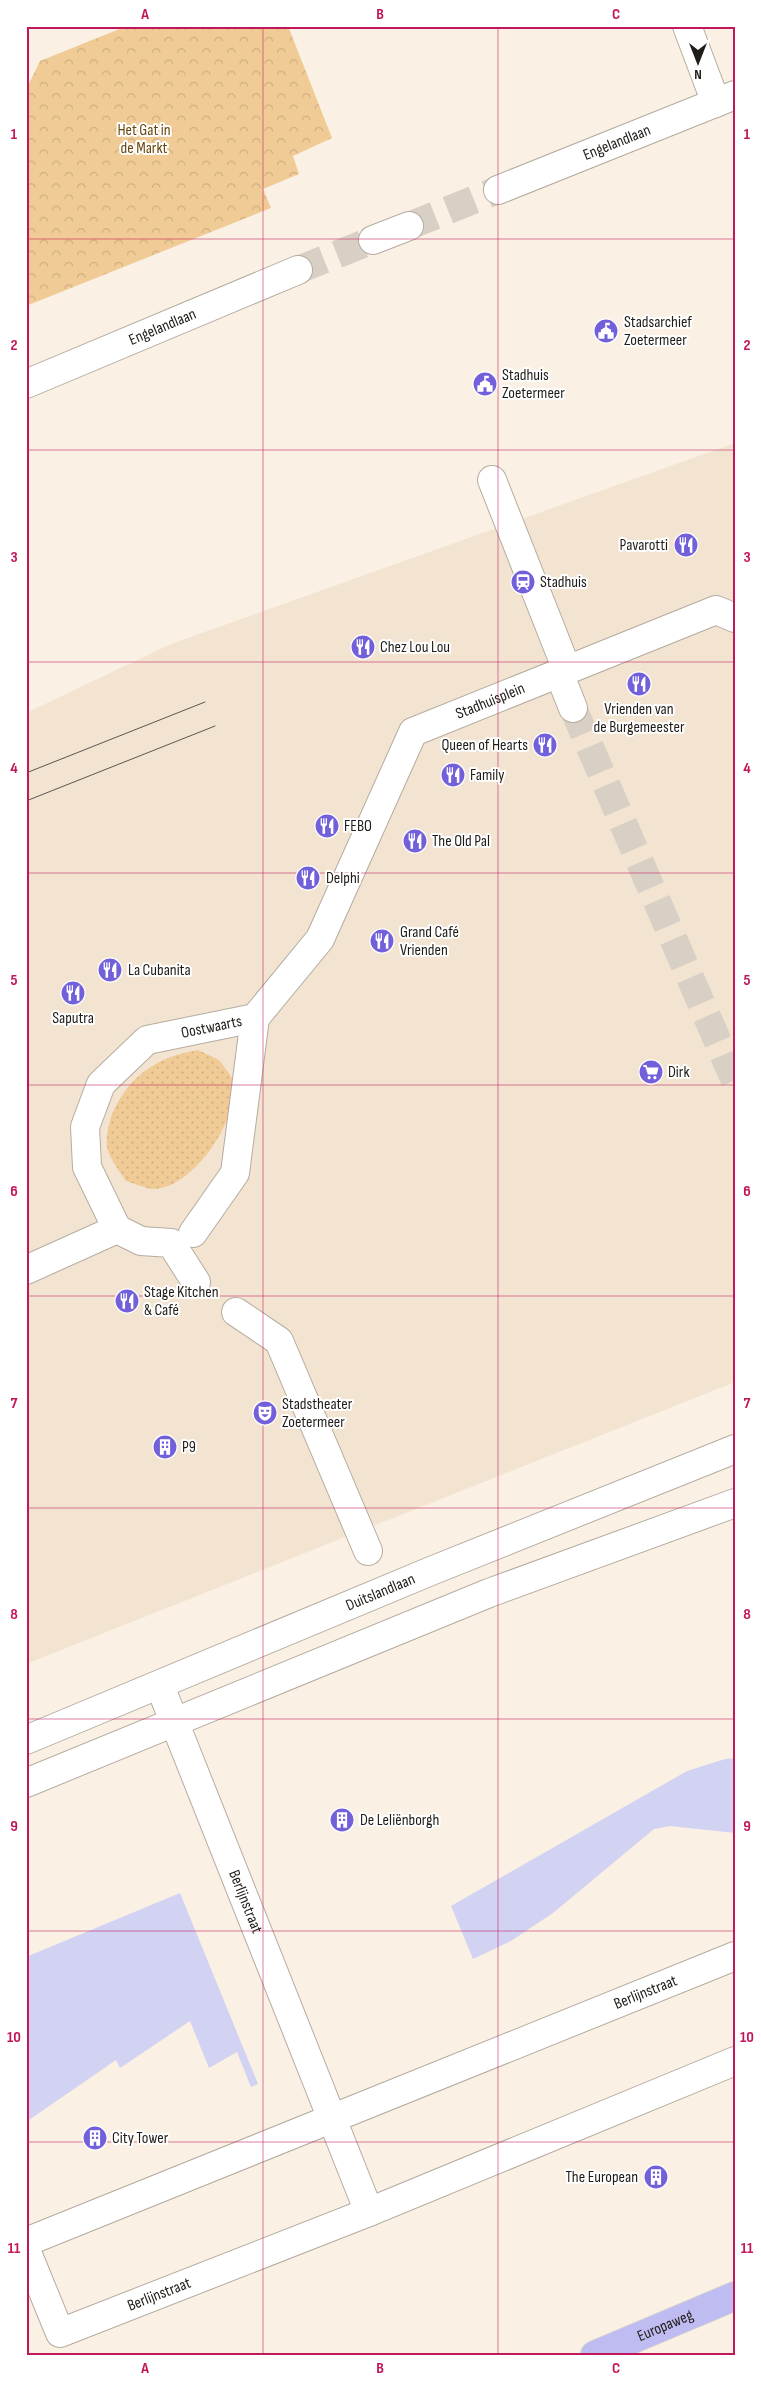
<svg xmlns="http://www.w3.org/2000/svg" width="761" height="2381" font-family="'Sofia Sans Condensed',sans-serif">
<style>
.built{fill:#f2e4d1}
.grass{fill:url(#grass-dots)}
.park{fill:url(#park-crowns)}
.water{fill:#d2d2f2}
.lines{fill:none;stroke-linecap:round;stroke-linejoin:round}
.pedestrian-tunnel{stroke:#d9d0c5;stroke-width:28;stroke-dasharray:28 14;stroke-linecap:butt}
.tertiary-tunnel{stroke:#d9d0c5;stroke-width:28;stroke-dasharray:28 14;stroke-linecap:butt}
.pedestrian-casing{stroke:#b5aca0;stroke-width:30}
.minor-casing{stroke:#b5aca0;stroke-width:30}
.tertiary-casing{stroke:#b5aca0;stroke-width:30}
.primary-casing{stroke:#d2d2d1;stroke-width:30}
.pedestrian{stroke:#fff;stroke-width:28}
.minor{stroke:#fff;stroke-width:28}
.tertiary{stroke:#fff;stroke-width:28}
.primary{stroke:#bfbcf2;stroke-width:28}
.tram{stroke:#5b564f;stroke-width:1}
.grid{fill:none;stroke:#c2185b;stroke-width:1;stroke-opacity:0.55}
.labels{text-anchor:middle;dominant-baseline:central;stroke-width:4;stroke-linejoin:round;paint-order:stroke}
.park-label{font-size:16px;fill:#68470d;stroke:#fff}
.street-label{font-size:16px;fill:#201d18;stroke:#fff}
.poi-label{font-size:16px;fill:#201d18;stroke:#fff;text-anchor:start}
.neatline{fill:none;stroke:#c2185b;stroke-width:2}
.grid-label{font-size:16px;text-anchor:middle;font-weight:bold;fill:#c2185b}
</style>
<defs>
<pattern id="grass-dots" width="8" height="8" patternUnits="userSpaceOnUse" patternTransform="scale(1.25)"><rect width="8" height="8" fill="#f1cb96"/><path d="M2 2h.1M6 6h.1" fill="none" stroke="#ceae81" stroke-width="1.8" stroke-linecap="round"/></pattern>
<pattern id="park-crowns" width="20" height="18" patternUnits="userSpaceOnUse" patternTransform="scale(1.25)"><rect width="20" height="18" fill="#f1cb96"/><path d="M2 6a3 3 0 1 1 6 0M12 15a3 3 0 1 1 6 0" fill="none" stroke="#ceae81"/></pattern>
</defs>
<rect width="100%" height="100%" fill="#faf0e3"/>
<!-- built -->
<path class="built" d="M735 443V1382L26 1664V713L171 644Z"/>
<!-- grass -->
<path class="grass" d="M198 1050 219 1060 233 1079C232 1089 232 1100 230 1110 223 1140 186 1190 152 1189 144 1188 134 1183 126 1181 120 1172 112 1162 108 1151 105 1141 108 1127 111 1117 127 1077 156 1057 198 1050Z"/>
<!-- park -->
<path class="park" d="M127 26H288L332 138 293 156 299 174 263 189 271 208 26 306V90L40 61Z"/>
<!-- water -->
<path class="water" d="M735 1758V1833L670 1826 654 1829 553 1913 511 1941 473 1959 451 1906 687 1771 725 1759Z
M180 1893 258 2084 251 2087 237 2052 209 2068 190 2021 120 2068 116 2060 26 2122V1957Z"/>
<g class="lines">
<!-- pedestrian-tunnel -->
<path class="pedestrian-tunnel" d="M573 708 735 1081"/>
<!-- tertiary-tunnel -->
<path class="tertiary-tunnel" d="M409 226 498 190
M298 270 373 240"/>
<defs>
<g id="pedestrian">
<path d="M492 480 567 670"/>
<path d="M559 673 573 708"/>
<path d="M117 1229 141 1241 171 1243 196 1282"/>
<path d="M193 1233 235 1173 255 1018"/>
<path id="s1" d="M26 1270 117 1229 87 1167 85 1127 101 1084 147 1040 255 1018 320 939 413 732 716 610 735 618"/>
<path d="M236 1312 279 1341 368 1551"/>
</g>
<g id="minor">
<path d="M687 26 716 103"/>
<path id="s2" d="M160 1686 369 2212"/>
<path id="s3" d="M26 1740 431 1571 735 1449"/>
<path d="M26 1783 489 1593 735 1503"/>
<path id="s4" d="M26 2242 735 1956"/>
<path id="s5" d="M26 2250 60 2333 369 2212 735 2061"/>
</g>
<g id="tertiary">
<path id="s6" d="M498 190 735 95"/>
<path d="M373 240 409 226"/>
<path id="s7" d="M26 384 298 270"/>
</g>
<g id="primary">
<path id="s8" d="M595 2355 735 2296"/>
</g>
</defs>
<!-- pedestrian casing -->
<use href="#pedestrian" class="pedestrian-casing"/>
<!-- minor casing -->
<use href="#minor" class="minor-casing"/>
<!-- tertiary casing -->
<use href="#tertiary" class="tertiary-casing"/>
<!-- primary casing -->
<use href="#primary" class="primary-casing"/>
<!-- pedestrian -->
<use href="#pedestrian" class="pedestrian"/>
<!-- minor -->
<use href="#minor" class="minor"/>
<!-- tertiary -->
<use href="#tertiary" class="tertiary"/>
<!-- primary -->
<use href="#primary" class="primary"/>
<!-- tram -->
<path class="tram" d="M26 773 205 702
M26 801 215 726"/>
</g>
<!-- grid -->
<path class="grid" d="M263 26V2355M498 26V2355M26 239H735M26 450H735M26 662H735M26 873H735M26 1085H735M26 1296H735M26 1508H735M26 1719H735M26 1931H735M26 2142H735"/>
<!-- icons -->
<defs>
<symbol id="civic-disc" viewBox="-11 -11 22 22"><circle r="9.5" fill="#7160da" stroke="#fff"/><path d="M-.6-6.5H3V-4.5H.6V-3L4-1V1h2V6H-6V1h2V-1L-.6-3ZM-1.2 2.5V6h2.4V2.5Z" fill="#fff"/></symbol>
<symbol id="restaurant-disc" viewBox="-11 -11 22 22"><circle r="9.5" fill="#7160da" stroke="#fff"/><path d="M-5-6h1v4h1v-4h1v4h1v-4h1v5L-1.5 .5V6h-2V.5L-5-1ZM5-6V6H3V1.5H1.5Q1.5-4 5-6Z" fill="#fff"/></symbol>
<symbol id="station-disc" viewBox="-11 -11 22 22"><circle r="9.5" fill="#7160da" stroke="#fff"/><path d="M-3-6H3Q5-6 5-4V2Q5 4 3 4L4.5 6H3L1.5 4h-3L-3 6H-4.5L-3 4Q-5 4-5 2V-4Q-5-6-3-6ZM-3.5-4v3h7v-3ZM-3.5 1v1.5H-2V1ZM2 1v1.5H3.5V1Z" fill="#fff"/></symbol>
<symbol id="supermarket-disc" viewBox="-11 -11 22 22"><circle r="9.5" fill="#7160da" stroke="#fff"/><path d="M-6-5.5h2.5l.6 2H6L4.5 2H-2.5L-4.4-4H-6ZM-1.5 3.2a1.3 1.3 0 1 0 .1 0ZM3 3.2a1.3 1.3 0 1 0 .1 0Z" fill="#fff"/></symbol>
<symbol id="theatre-disc" viewBox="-11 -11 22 22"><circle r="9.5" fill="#7160da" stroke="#fff"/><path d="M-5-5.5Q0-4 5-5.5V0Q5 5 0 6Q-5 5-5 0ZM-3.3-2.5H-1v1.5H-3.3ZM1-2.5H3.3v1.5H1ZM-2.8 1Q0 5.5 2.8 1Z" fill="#fff"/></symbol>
<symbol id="building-disc" viewBox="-11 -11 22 22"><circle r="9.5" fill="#7160da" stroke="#fff"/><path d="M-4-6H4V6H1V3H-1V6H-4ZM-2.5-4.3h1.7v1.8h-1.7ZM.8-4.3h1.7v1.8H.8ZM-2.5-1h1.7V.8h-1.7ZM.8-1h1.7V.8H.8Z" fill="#fff"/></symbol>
</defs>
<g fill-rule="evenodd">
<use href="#civic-disc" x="592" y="317" width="28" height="28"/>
<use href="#civic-disc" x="471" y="370" width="28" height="28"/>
<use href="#restaurant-disc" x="672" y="531" width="28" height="28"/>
<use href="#station-disc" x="509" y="568" width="28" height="28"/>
<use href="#restaurant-disc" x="349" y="633" width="28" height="28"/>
<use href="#restaurant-disc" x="625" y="670" width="28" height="28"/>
<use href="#restaurant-disc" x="531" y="731" width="28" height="28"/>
<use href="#restaurant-disc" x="439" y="761" width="28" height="28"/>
<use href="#restaurant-disc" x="313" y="812" width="28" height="28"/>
<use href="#restaurant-disc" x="401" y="827" width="28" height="28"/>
<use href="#restaurant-disc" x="294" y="864" width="28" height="28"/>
<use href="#restaurant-disc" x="368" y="927" width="28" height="28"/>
<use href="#restaurant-disc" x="96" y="956" width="28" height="28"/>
<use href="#restaurant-disc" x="59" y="979" width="28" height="28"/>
<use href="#supermarket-disc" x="637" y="1058" width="28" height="28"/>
<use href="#restaurant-disc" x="113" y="1287" width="28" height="28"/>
<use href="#theatre-disc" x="251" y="1399" width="28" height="28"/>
<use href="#building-disc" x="151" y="1433" width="28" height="28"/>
<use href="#building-disc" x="328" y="1806" width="28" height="28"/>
<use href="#building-disc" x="81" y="2124" width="28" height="28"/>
<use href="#building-disc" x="642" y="2163" width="28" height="28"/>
</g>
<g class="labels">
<!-- park labels -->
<g class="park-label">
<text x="144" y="130">Het Gat in<tspan x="144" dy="18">de Markt</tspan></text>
</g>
<!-- street labels -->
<g class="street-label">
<text stroke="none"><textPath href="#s6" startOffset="128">Engelandlaan</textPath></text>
<text stroke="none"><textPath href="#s7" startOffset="148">Engelandlaan</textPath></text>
<text stroke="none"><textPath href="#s1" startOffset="841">Stadhuisplein</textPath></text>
<text stroke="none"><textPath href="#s1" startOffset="384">Oostwaarts</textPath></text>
<text stroke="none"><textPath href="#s3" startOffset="384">Duitslandlaan</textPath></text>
<text stroke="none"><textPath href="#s2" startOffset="232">Berlijnstraat</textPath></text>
<text stroke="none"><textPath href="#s4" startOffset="668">Berlijnstraat</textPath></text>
<text stroke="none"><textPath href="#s5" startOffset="196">Berlijnstraat</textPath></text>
<text stroke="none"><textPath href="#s8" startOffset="76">Europaweg</textPath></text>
</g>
<!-- poi labels -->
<g class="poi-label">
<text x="624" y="322">Stadsarchief<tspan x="624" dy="18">Zoetermeer</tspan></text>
<text x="502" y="375">Stadhuis<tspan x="502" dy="18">Zoetermeer</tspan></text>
<text x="668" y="545" text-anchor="end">Pavarotti</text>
<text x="540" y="582">Stadhuis</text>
<text x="380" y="647">Chez Lou Lou</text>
<text x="639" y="709" text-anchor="middle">Vrienden van<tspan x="639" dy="18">de Burgemeester</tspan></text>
<text x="528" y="745" text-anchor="end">Queen of Hearts</text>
<text x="470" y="775">Family</text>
<text x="344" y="826">FEBO</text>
<text x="432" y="841">The Old Pal</text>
<text x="326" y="878">Delphi</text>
<text x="400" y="932">Grand Café<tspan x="400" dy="18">Vrienden</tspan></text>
<text x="128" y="970">La Cubanita</text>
<text x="73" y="1018" text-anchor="middle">Saputra</text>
<text x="668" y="1072">Dirk</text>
<text x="144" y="1292">Stage Kitchen<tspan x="144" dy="18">&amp; Café</tspan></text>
<text x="282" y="1404">Stadstheater<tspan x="282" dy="18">Zoetermeer</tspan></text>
<text x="182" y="1447">P9</text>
<text x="360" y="1820">De Leliënborgh</text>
<text x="112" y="2138">City Tower</text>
<text x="638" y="2177" text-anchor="end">The European</text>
</g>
</g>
<!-- border -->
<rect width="761" height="2381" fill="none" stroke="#ffffff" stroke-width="55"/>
<!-- north arrow -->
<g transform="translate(698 62) rotate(180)" stroke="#ffffff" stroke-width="4" paint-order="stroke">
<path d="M0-4L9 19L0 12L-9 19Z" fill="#201d18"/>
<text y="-8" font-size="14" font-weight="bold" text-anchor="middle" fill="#201d18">N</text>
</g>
<rect x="28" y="28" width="706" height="2326" class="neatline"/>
<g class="grid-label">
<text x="145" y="19">A</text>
<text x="380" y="19">B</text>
<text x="616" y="19">C</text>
<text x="14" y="139">1</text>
<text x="747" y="139">1</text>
<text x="14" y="350">2</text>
<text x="747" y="350">2</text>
<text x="14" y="562">3</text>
<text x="747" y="562">3</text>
<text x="14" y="773">4</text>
<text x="747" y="773">4</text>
<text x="14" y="985">5</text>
<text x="747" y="985">5</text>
<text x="14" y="1196">6</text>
<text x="747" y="1196">6</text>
<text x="14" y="1408">7</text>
<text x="747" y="1408">7</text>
<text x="14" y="1619">8</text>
<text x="747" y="1619">8</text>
<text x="14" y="1831">9</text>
<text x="747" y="1831">9</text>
<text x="14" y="2042">10</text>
<text x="747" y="2042">10</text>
<text x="14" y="2253">11</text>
<text x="747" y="2253">11</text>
<text x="145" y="2373">A</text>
<text x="380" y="2373">B</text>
<text x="616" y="2373">C</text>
</g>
</svg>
